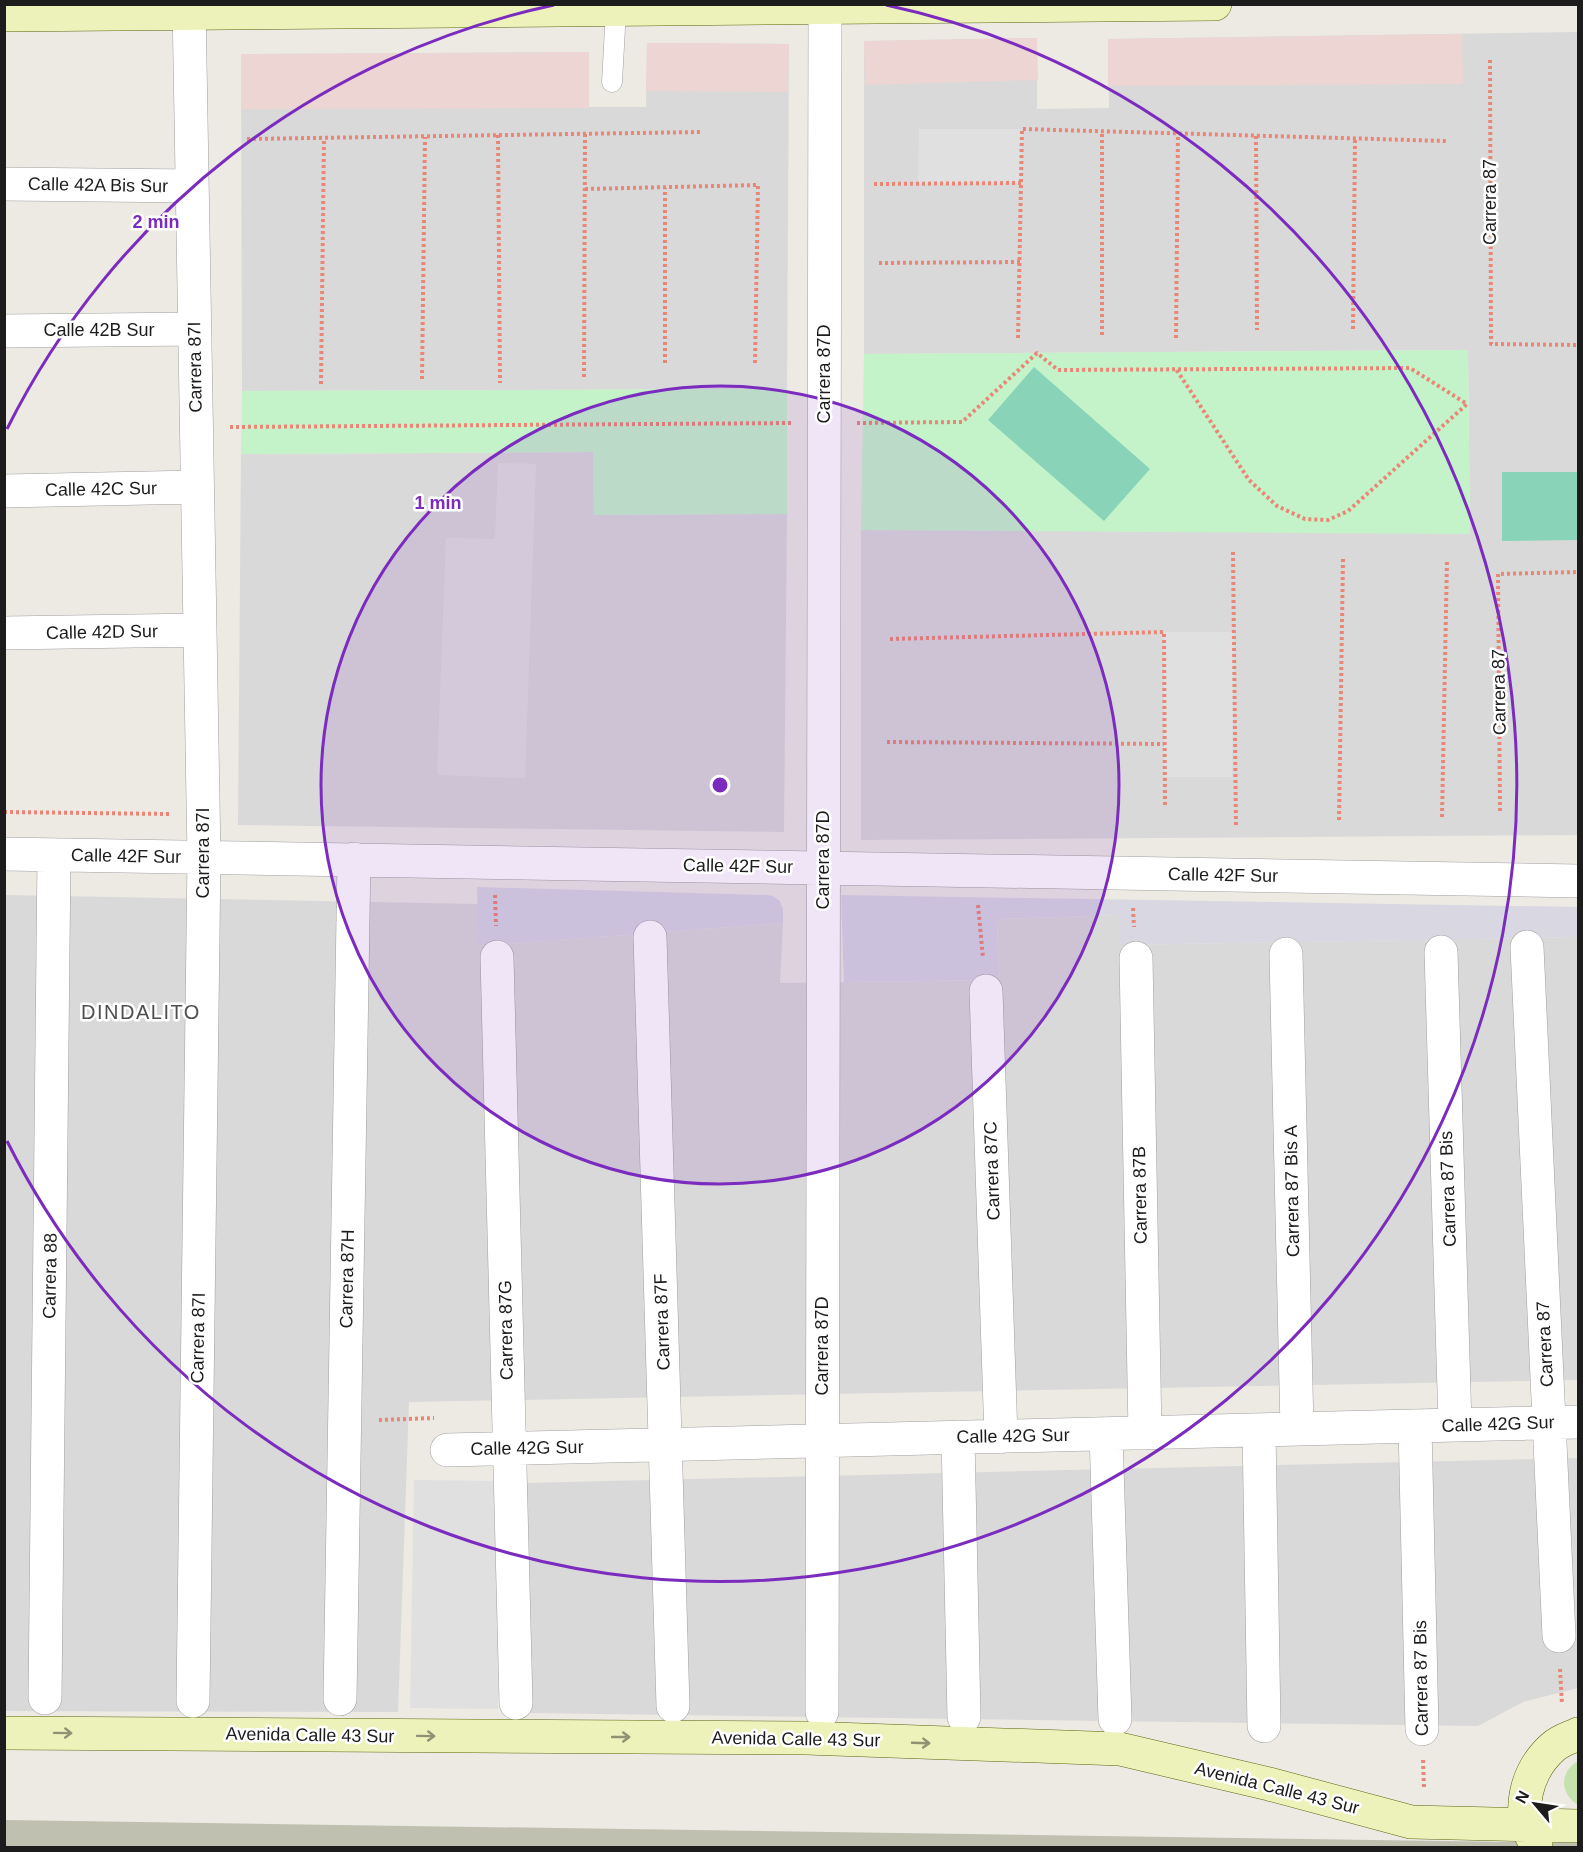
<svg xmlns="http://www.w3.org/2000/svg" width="1583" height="1852" font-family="Helvetica,sans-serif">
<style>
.residential{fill:#dad9d9}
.commercial{fill:#ecd5d3}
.construction{fill:#bfc0af}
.grass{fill:#c5e2ae}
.park{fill:#c4f3c9}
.pitch{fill:#89d4b9}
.parking{fill:#e0e0e0}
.plaza{fill:#d8d7e2}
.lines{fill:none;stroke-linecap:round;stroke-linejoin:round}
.lane-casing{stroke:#a0a0a0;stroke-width:21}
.street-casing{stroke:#a0a0a0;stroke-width:34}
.secondary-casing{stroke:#5a6610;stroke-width:34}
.path{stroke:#ea8676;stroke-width:4;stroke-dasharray:3 3;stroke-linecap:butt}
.lane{stroke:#fff;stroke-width:20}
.street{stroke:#fff;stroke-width:33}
.secondary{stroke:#edf2bb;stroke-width:33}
.oneway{stroke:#8f9273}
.ring{fill:none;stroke:#7b2cbf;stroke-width:3}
.labels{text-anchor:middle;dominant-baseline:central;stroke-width:5;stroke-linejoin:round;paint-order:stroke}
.street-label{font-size:18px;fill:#1c1c1c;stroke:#fff}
.neighbourhood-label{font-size:20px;letter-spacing:1.5px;fill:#4f4f4f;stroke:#fff}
.centre{fill:#7b2cbf;stroke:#fff;stroke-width:3}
.ring-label{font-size:18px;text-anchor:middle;font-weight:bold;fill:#7b2cbf;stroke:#fff;stroke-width:5;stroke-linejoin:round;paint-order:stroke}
</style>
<rect width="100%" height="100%" fill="#eceae3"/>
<!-- residential -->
<path class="residential" d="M1578 32V835L861 840V530L1470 533 1468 350 864 354V41L1037 38V109L1109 108 1108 39Z
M647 43 789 44 787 389 242 391 241 54 589 52V107H646Z
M593 452 594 515 787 514 784 832 238 825 241 454Z
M5 895 478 904 479 946 783 923 780 983 999 980 997 919 1120 915 1121 945 1578 937V1380L409 1402 398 1712 5 1711Z
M1578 1458V1688L1523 1702 1478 1726 530 1713 527 1483Z"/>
<!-- commercial -->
<path class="commercial" d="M1462 34 1463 84 1108 86V39Z
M1037 38 1038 80 865 85 864 41Z
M647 43 789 44 788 92 646 91Z
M589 52V108L241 109V54Z"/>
<!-- construction -->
<path class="construction" d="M5 1820 1578 1843V1848H5Z"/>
<!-- grass -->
<path class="grass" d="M1578 1761V1805C1560 1794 1559 1772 1578 1761Z"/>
<!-- park -->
<path class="park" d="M1468 350 1470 534 861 530 864 354Z
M787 389V514L594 515 593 452 241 454 242 391Z"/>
<!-- pitch -->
<path class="pitch" d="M1034 367 1150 469 1104 521 988 420Z
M1502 472H1578V540L1502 541Z"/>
<!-- parking -->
<path class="parking" d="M919 129H1022L1021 183 918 184Z
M498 463 536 464 525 778 437 775 446 538 495 539Z
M1164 632H1234L1232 777H1164Z
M414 1480 502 1481 498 1709 410 1708Z"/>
<!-- plaza -->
<path class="plaza" d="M477 887 767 895 773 896 780 901 783 909V923L478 946Z
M841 895 1578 907V937L1120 945V915L997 919 999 980 844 982Z"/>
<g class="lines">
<defs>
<path id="lane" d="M612 82 616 10"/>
<path id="street" d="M189 4 204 857 193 1701
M4 184 192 186
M4 331 194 329
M4 491 197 487
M4 633 200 630
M4 854 1578 881
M650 937 673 1706
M1527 947 1559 1636
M1441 952 1455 1425
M1286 954 1297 1429
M497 957 516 1703
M1136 958 1145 1433
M986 991 1001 1437
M1415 1426 1422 1729
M1259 1430 1264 1726
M1106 1434 1115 1719
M958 1437 964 1717
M447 1450 1578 1422
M45 1698 54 855
M340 1699 354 859
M822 1712 825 9"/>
<path id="secondary" d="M4 15 1215 4
M4 1733 806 1738 1120 1749 1269 1784 1411 1822 1578 1826
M1536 1843C1514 1813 1527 1770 1553 1747 1561 1740 1570 1738 1578 1734"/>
</defs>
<!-- lane casing -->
<use href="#lane" class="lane-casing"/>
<!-- street casing -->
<use href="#street" class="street-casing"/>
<!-- secondary casing -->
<use href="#secondary" class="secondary-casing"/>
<!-- path -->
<path class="path" d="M1490 60 1491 344 1578 345
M498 135 500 383
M1256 136 1257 330
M247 139 701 132
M874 184 1021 183
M585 189 758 185 755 363
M879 263 1020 262
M1353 329 1355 139
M1102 335V131
M1018 338 1022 129 1446 141
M1176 338 1178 133
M665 363V188
M584 377 585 134
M422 379 425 137
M321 384 324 138
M857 423 962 422 1037 353 1058 370 1410 368 1467 404 1348 511 1328 520 1305 519 1277 506 1249 480 1176 369
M230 427 792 423
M1233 552 1236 827
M890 639 1164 632 1165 808
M887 742 1164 744
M1500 811 1498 574 1578 572
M4 812 169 814
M1442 817 1447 559
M1339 820 1343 557
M495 895 496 926
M978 905 983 958
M1133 908 1134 927
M379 1420 434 1418
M1560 1669 1562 1704
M1423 1760 1424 1788"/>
<!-- lane -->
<use href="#lane" class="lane"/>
<!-- street -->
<use href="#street" class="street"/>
<!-- secondary -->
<use href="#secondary" class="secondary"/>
</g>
<!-- one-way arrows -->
<defs><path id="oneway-shaft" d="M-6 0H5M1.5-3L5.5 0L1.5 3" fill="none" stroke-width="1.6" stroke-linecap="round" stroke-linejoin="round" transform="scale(1.5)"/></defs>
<g class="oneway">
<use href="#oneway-shaft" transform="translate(63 1733) rotate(1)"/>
<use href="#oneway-shaft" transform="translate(426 1736) rotate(1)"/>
<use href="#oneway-shaft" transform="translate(621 1737)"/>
<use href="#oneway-shaft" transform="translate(921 1743) rotate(2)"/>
</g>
<!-- distance rings -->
<circle cx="720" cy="785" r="399" fill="#7b2cbf" fill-opacity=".12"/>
<g class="ring">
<circle cx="720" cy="785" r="399"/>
<path d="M7 429A797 797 0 0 1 554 5M886 5A797 797 0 1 1 7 1141"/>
</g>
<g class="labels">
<!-- street labels -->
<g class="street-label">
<text transform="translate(98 185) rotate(1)">Calle 42A Bis Sur</text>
<text transform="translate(1490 202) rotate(-90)">Carrera 87</text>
<text x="99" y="330">Calle 42B Sur</text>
<text transform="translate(195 367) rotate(-91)">Carrera 87I</text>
<text transform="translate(824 374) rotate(-90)">Carrera 87D</text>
<text transform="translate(101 489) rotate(-1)">Calle 42C Sur</text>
<text transform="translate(102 632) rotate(-1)">Calle 42D Sur</text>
<text transform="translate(1499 692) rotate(-91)">Carrera 87</text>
<text transform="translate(203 853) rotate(-90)">Carrera 87I</text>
<text transform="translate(126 856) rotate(1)">Calle 42F Sur</text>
<text transform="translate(823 860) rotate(-90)">Carrera 87D</text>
<text transform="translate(738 866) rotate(1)">Calle 42F Sur</text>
<text transform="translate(1223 875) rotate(1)">Calle 42F Sur</text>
<text transform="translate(992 1171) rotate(-92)">Carrera 87C</text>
<text transform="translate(1448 1189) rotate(-92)">Carrera 87 Bis</text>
<text transform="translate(1292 1191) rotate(-91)">Carrera 87 Bis A</text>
<text transform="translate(1140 1195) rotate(-91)">Carrera 87B</text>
<text transform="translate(50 1276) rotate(-89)">Carrera 88</text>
<text transform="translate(347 1279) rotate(-89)">Carrera 87H</text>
<text transform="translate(662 1322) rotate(-92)">Carrera 87F</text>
<text transform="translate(506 1330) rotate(-91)">Carrera 87G</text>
<text transform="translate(198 1338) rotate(-89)">Carrera 87I</text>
<text transform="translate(1545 1344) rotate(-93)">Carrera 87</text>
<text transform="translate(822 1346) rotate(-90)">Carrera 87D</text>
<text transform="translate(1498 1424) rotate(-2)">Calle 42G Sur</text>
<text transform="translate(1013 1436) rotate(-1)">Calle 42G Sur</text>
<text transform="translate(527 1448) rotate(-1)">Calle 42G Sur</text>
<text transform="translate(1421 1678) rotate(-91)">Carrera 87 Bis</text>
<text transform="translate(310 1735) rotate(1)">Avenida Calle 43 Sur</text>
<text transform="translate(796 1739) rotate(1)">Avenida Calle 43 Sur</text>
<text transform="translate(1277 1788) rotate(14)">Avenida Calle 43 Sur</text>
</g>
<!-- neighbourhood labels -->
<g class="neighbourhood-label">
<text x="141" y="1012">DINDALITO</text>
</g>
</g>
<circle cx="720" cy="785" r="9" class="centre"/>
<g class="ring-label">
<text x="156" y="228">2 min</text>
<text x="438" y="509">1 min</text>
</g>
<!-- border -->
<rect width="1583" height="1852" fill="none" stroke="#1c1c1c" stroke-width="12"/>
<!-- north arrow -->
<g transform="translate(1535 1804) rotate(299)" stroke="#ffffff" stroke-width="4.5" paint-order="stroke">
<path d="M0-4.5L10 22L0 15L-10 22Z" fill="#1c1c1c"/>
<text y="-9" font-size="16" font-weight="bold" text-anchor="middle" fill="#1c1c1c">N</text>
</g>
</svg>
